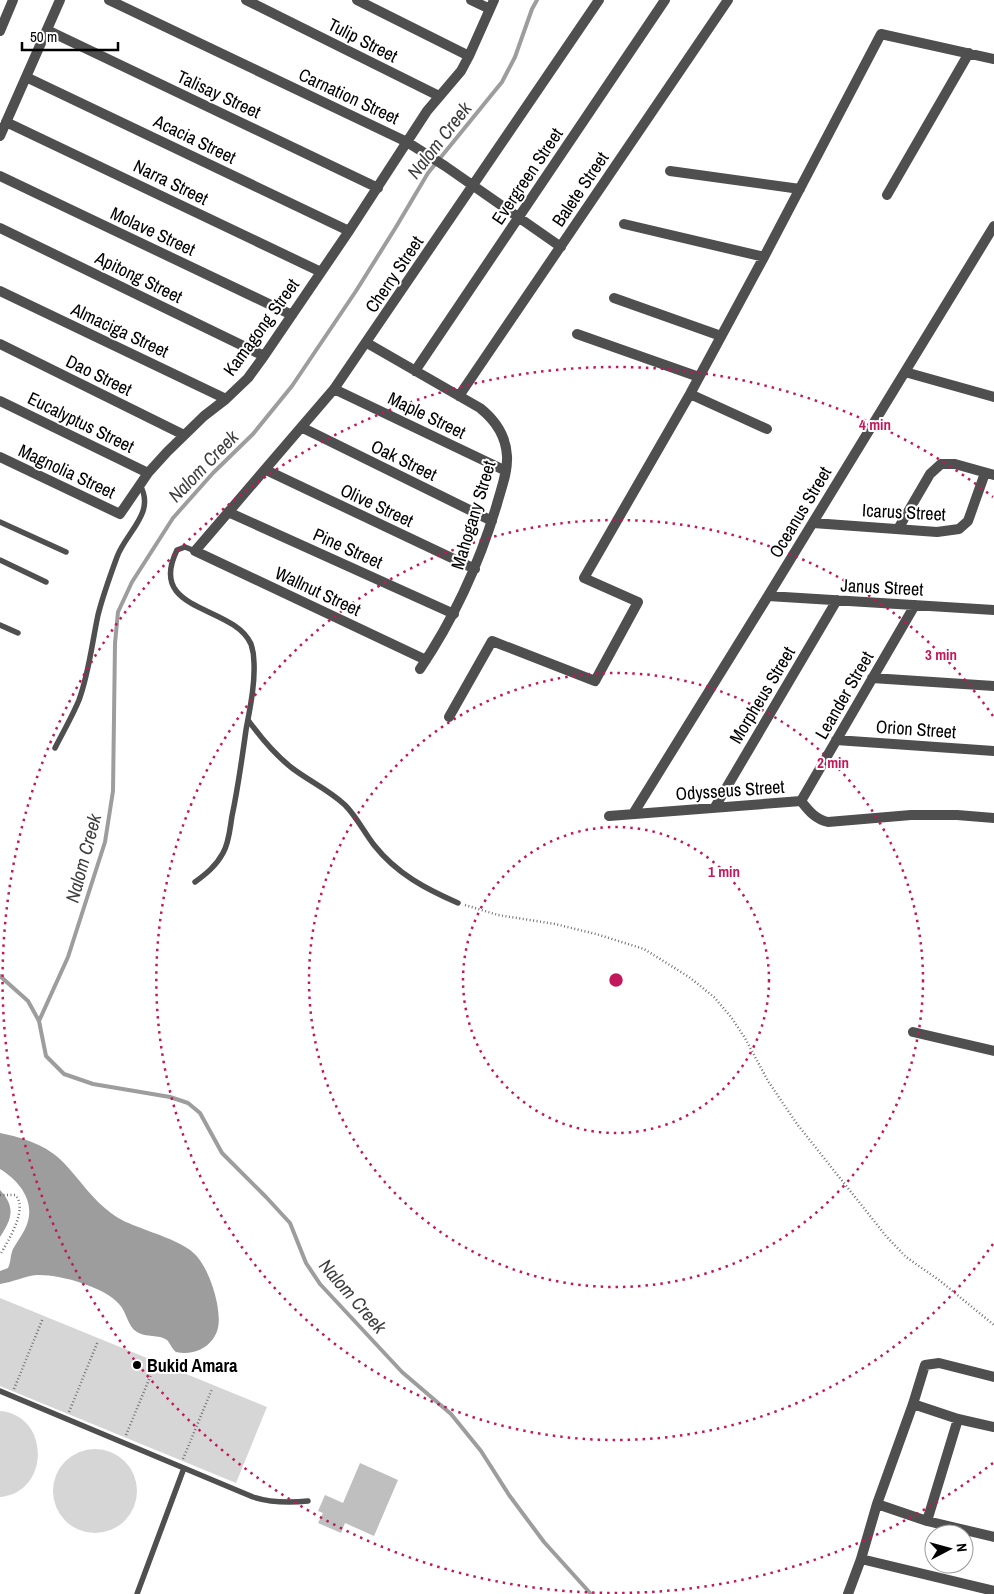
<svg xmlns="http://www.w3.org/2000/svg" width="994" height="1594" font-family="'Archivo Narrow',sans-serif">
<style>
.green{fill:#d6d6d6}
.water{fill:#9d9d9d}
.lines{fill:none;stroke-linecap:round;stroke-linejoin:round}
.stream{stroke:#9d9d9d;stroke-width:4}
.building{fill:#bfbfbf}
.path{stroke:#717171;stroke-width:2.5;stroke-dasharray:1 2.5;stroke-linecap:butt}
.lane{stroke:#4f4f4f;stroke-width:5.5}
.street{stroke:#4f4f4f;stroke-width:10}
.ring{fill:none;stroke:#c2185b;stroke-width:2.5;stroke-dasharray:2.5 5}
.poi-dot{fill:#000;stroke:#fff;stroke-width:2}
.labels{text-anchor:middle;dominant-baseline:central;stroke-width:4;stroke-linejoin:round;paint-order:stroke}
.street-label{font-size:18px;fill:#000;stroke:#fff}
.poi-label{font-size:18px;font-weight:bold;fill:#000;stroke:#fff;text-anchor:start}
.water-label{font-size:19px;font-style:italic;fill:#3e3e3e;stroke:#fff}
.centre{fill:#c2185b;stroke:#fff;stroke-width:2.5}
.ring-label{font-size:15px;text-anchor:middle;font-weight:bold;fill:#c2185b;stroke:#fff;stroke-width:4;stroke-linejoin:round;paint-order:stroke}
</style>
<rect width="100%" height="100%" fill="#fff"/>
<!-- green -->
<path class="green" d="M0 1298 267 1407 236 1483 0 1386Z
M0 1411C50 1415 51 1492 0 1497Z
M53 1491a42 42 0 1 1 84 0a42 42 0 1 1-84 0Z"/>
<!-- water -->
<path class="water" d="M0 1133C24 1138 47 1145 64 1163 80 1180 92 1199 111 1213 120 1220 130 1224 141 1228 156 1234 173 1239 187 1248 204 1258 213 1284 217 1303 219 1316 221 1328 213 1339 204 1351 190 1355 176 1352 172 1349 170 1343 167 1340 159 1334 146 1338 137 1332 127 1326 127 1312 119 1304 105 1287 59 1274 37 1275 25 1276 13 1282 0 1284V1271L8 1268C11 1262 10 1256 13 1249 18 1240 25 1232 28 1221 34 1199 18 1180 0 1169Z
M0 1190C16 1207 12 1219 0 1237Z"/>
<g class="lines">
<!-- stream -->
<path class="stream" d="M537 0 532 9 515 57 502 82 428 173 396 227 356 291 292 386 253 434 213 473 173 518 132 582 118 612 115 643 113 791 105 842 68 957 39 1021 46 1056 64 1074 93 1084 170 1097 188 1103 200 1113 222 1153 266 1197 290 1223 306 1263 320 1284 402 1372 451 1414 481 1451 509 1495 544 1542 591 1594
M0 976 28 1001 39 1021"/>
</g>
<!-- building -->
<path class="building" d="M360 1463 398 1480 374 1536 345 1523 341 1533 318 1523 323 1513 318 1511 325 1495 343 1503Z"/>
<g class="lines">
<!-- path -->
<path class="path" d="M465 905 498 915 555 924 596 934 644 949 689 977 714 997 731 1017 745 1038 768 1081 797 1124 886 1236 906 1257 939 1280 994 1325
M0 1195H15C29 1208 8 1241 0 1255
M14 1389 43 1318
M69 1412 98 1341
M126 1435 155 1365
M183 1459 212 1389"/>
<!-- lane -->
<path class="lane" d="M0 522 66 552
M0 560 46 582
M0 625 18 633
M248 720C261 738 274 754 292 768 309 781 329 790 345 805 356 816 364 832 374 845 397 874 426 889 458 903
M55 748C63 732 72 717 79 700 89 673 92 643 98 615 103 595 110 576 117 557 126 532 156 513 140 485
M195 882C206 874 216 866 223 853 229 843 230 828 232 816 238 788 242 759 246 730 250 708 255 685 254 663 254 656 253 650 251 644 233 604 146 613 177 550L185 547 195 551
M0 1391 253 1497C272 1503 289 1503 308 1501
M137 1594 184 1468"/>
<!-- street -->
<path class="street" d="M109 0 407 142 445 166 561 247
M246 0 439 96
M357 0 469 56
M471 0 490 9
M47 30 378 188
M0 31 13 0
M26 77 349 231
M6 122 321 272
M0 136 60 0
M670 171 800 189
M0 176 292 315
M887 195 969 53
M624 224 764 257
M0 228 264 356
M0 291 226 399
M614 298 721 336
M577 334 699 377
M367 343 480 408C495 420 506 436 507 456 508 472 501 489 497 504 479 565 455 617 420 669
M0 344 184 435
M415 371 665 0
M905 372 994 397
M334 389 506 471
M690 394 767 429
M459 396 728 0
M0 401 148 473
M303 428 492 521
M0 457 120 514 148 473 167 452 204 416 226 399 248 378 264 356 349 231 427 111 461 71 469 56 494 0
M266 470 475 569
M228 512 454 614
M813 523 937 532 959 529 968 521 985 473
M898 529 930 474 941 464H955L994 475
M768 596 994 610
M426 660 195 551 334 389 599 0
M872 678 994 686
M449 717 492 641 595 681 638 602 584 578 690 394 764 257 881 34 994 59
M836 740 994 751
M801 801 915 605
M801 801C809 811 815 819 828 822L911 815H957L994 818
M715 807 837 600
M633 814 768 596 994 226
M609 816 801 801
M913 1032 994 1051
M994 1377 939 1363 925 1365 913 1404 877 1504 861 1559 994 1591
M913 1404 958 1419 994 1427
M877 1504 927 1521 994 1537
M927 1521 958 1419
M848 1594 861 1559"/>
</g>
<!-- distance rings -->
<g class="ring">
<circle cx="616" cy="980" r="153"/>
<circle cx="616" cy="980" r="307"/>
<path d="M993 1244A460 460 0 1 1 993 716"/>
<path d="M993 1463A613 613 0 1 1 993 497"/>
</g>
<!-- markers -->
<circle class="poi-dot" cx="137" cy="1365" r="5"/>
<g class="labels">
<!-- street labels -->
<g class="street-label">
<text transform="translate(363 40) rotate(27)">Tulip Street</text>
<text transform="translate(219 94) rotate(25)">Talisay Street</text>
<text transform="translate(349 96) rotate(25)">Carnation Street</text>
<text transform="translate(195 139) rotate(26)">Acacia Street</text>
<text transform="translate(527 176) rotate(-56)">Evergreen Street</text>
<text transform="translate(171 182) rotate(26)">Narra Street</text>
<text transform="translate(580 189) rotate(-56)">Balete Street</text>
<text transform="translate(153 231) rotate(25)">Molave Street</text>
<text transform="translate(394 274) rotate(-56)">Cherry Street</text>
<text transform="translate(139 277) rotate(26)">Apitong Street</text>
<text transform="translate(261 327) rotate(-54)">Kamagong Street</text>
<text transform="translate(120 330) rotate(25)">Almaciga Street</text>
<text transform="translate(99 375) rotate(26)">Dao Street</text>
<text transform="translate(427 415) rotate(26)">Maple Street</text>
<text transform="translate(81 422) rotate(26)">Eucalyptus Street</text>
<text transform="translate(404 460) rotate(26)">Oak Street</text>
<text transform="translate(67 471) rotate(25)">Magnolia Street</text>
<text transform="translate(377 505) rotate(25)">Olive Street</text>
<text transform="translate(800 512) rotate(-59)">Oceanus Street</text>
<text transform="translate(904 512) rotate(3)">Icarus Street</text>
<text transform="translate(473 515) rotate(-73)">Mahogany Street</text>
<text transform="translate(348 548) rotate(24)">Pine Street</text>
<text transform="translate(882 587) rotate(3)">Janus Street</text>
<text transform="translate(318 591) rotate(25)">Wallnut Street</text>
<text transform="translate(762 695) rotate(-59)">Morpheus Street</text>
<text transform="translate(844 695) rotate(-60)">Leander Street</text>
<text transform="translate(916 729) rotate(4)">Orion Street</text>
<text transform="translate(730 790) rotate(-4)">Odysseus Street</text>
</g>
<!-- poi labels -->
<g class="poi-label">
<text x="147" y="1365">Bukid Amara</text>
</g>
<!-- water labels -->
<g class="water-label">
<text transform="translate(439 140) rotate(-52)">Nalom Creek</text>
<text transform="translate(203 466) rotate(-46)">Nalom Creek</text>
<text transform="translate(83 858) rotate(-75)">Nalom Creek</text>
<text transform="translate(353 1296) rotate(49)">Nalom Creek</text>
</g>
</g>
<circle cx="616" cy="980" r="8" class="centre"/>
<g class="ring-label">
<text x="875" y="430">4 min</text>
<text x="941" y="660">3 min</text>
<text x="833" y="768">2 min</text>
<text x="724" y="877">1 min</text>
</g>
<!-- north arrow -->
<g transform="translate(949 1549) rotate(84)"><circle r="24" fill="#ffffff" stroke="#999999"/>
<path d="M0-4L9 19L0 12L-9 19Z" fill="#000000"/>
<text y="-8" font-size="14" font-weight="bold" text-anchor="middle" fill="#000000">N</text>
</g>
<!-- scale -->
<path d="M22 42v8h96v-8" fill="none" stroke="#000000" stroke-width="2.5"/>
<text x="30" y="42" font-size="15" fill="#000000" stroke="#ffffff" stroke-width="4" paint-order="stroke">50 m</text>
</svg>
